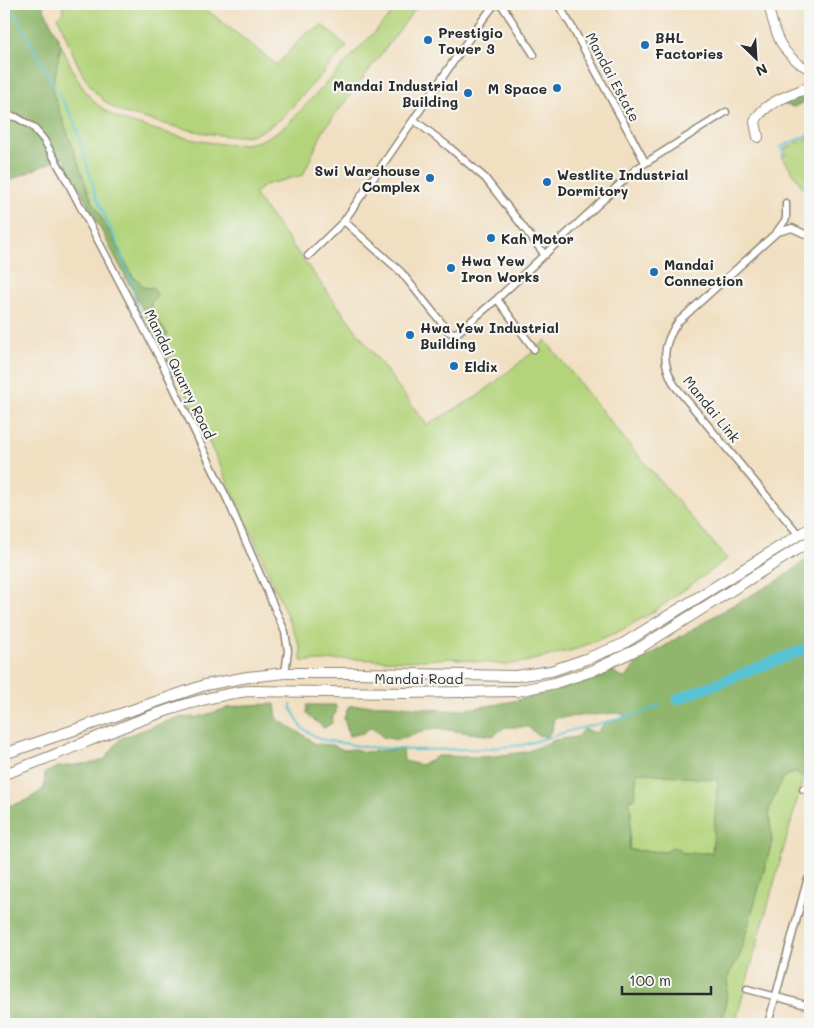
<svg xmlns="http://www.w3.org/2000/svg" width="814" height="1028" font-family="Mali,sans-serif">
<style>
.green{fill:#b4d47c;stroke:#708054}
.forest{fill:#8fb66c;stroke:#5d704c;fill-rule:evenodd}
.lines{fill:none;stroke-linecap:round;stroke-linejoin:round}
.stream{stroke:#59c2d5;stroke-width:2}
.river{stroke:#59c2d5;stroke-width:11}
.minor-casing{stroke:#8e8576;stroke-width:9}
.tertiary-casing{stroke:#8e8576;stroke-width:10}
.primary-casing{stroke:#8e8576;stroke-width:12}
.minor{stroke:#fff;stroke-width:6}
.tertiary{stroke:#fff;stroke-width:8}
.primary{stroke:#fff;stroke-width:10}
.poi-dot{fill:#1f6fb2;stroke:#f6f6f2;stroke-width:2}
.labels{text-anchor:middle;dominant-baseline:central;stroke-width:4.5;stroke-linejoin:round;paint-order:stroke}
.poi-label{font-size:14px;font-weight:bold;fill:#2b2b2b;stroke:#f6f6f2;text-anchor:start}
.street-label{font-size:14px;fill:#2b2b2b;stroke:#f6f6f2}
</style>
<rect width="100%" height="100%" fill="#f6f6f2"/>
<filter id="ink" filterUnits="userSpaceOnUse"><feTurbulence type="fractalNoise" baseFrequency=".02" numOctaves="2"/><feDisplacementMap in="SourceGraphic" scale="10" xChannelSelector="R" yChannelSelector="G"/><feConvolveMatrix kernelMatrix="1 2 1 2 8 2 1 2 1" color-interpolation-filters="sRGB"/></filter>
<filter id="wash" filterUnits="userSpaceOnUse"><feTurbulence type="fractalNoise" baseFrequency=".0096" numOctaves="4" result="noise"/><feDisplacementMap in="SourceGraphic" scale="20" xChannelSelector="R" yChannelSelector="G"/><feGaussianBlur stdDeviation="1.12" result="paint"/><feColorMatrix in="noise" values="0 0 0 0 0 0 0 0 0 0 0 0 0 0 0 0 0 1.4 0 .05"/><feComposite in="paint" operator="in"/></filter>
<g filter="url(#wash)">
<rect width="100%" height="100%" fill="#f1dfc1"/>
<!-- green -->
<path class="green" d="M62 4H199L277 65 306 33 323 26 347 46 281 119C272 124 264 131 254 134 223 143 156 121 124 113 84 96 74 54 58 17L63 12Z
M403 4 408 6 410 4H419L323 131 303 175 265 185 254 194 427 425 478 396 539 347 545 340 626 441 727 559 653 612 620 631 576 649 529 661 505 665 451 658 409 661 348 659 323 661H301V649L253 536 172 364 160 343 165 339 167 334 151 310V302L139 281 133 277 90 196 52 90 61 45C77 79 85 103 122 120 159 130 218 152 255 142 267 139 278 131 289 123L396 9Z
M810 137V194L804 189 783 158V156L787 154 784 149Z
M637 772 718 780 713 853H681L671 848 667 852 629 850 631 812 629 799H634Z
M797 773 803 779 735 1024H722L725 1009 729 974 739 957 772 842 769 811 770 806 783 778 790 774Z"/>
<!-- forest -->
<path class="forest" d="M4 4H42L61 45 52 90 90 196 133 277 139 281 143 287 153 288 157 295 151 302V310L167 334 165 339 160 343 63 157 4 183Z
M810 90V103L806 101 794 107 783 104 782 102Z
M810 557V777L803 779 797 773 790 774 783 778 770 806 769 811 772 842 739 957 729 974 725 1009 722 1024H4V806C20 805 32 798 44 788L45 773 58 767 92 763 104 760 121 738 176 718 198 717 231 707 245 705 275 704 277 719 305 736 315 744 332 745 344 750 354 749 365 752 403 749 404 761 421 765 438 756 486 757 526 752 555 740 576 737 584 729 596 733 606 722 623 718 624 714 616 713 554 718 552 729 547 737 538 735 528 727H505L493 736 434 728 397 740 383 737 371 727 363 733 349 736 344 718 349 706C367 705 385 704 403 706 421 708 438 711 456 710 509 705 564 690 612 670L622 678 627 677 636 664 645 658 731 606 779 580ZM637 772 718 780 712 853H682L680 849 671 847 667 852 629 850 631 812 629 799H634Z
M307 705H336V713L333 716 332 723 324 728 307 714Z"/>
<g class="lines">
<!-- stream -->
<path class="stream" d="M11 4 13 10 58 93 74 120 96 196 118 245 131 281 137 307 142 318
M782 155 784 154 781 149V147L810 134
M290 643 294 657
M291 704V708L302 728 319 739 365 747 413 750 479 749 523 745 573 730 642 713 660 705"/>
<!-- river -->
<path class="river" d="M678 699 810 647"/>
</g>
</g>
<g filter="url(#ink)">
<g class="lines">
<defs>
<path id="minor" d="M501 4 534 55
M558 4 572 27 645 162
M4 116 16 117 33 127 44 140 65 177 162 363 229 503 285 632 288 651 285 673
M414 120 449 147 485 178 545 255
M786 203V219L776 233 678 322C662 345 661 362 675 386L799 535
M344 221 401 272 449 332 457 333 497 299 636 169 726 112
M778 232 792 228 807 235
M308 256 344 221 477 27 495 4
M497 299 534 349
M803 789 810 791
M747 989 810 1006
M768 1024 807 881 810 876"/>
<path id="tertiary" d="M768 4C775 34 780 55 810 70"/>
<path id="primary" d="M758 137 755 122C762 103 792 94 810 87
M4 754 205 685 248 677 285 673H357L516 676 551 671 586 659 621 645 810 528
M4 774C83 747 165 701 248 691L404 693 517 691 555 683 592 671 638 649 810 541"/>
</defs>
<!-- minor casing -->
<use href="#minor" class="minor-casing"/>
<!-- tertiary casing -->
<use href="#tertiary" class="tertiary-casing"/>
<!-- primary casing -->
<use href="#primary" class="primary-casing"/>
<!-- minor -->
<use href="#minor" class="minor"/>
<!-- tertiary -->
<use href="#tertiary" class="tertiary"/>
<!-- primary -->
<use href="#primary" class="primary"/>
</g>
</g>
<!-- markers -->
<g class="poi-dot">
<circle cx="428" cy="40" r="5"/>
<circle cx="645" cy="45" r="5"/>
<circle cx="557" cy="88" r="5"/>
<circle cx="468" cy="93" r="5"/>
<circle cx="430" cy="178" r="5"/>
<circle cx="547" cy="182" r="5"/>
<circle cx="491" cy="238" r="5"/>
<circle cx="451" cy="268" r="5"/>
<circle cx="654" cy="272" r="5"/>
<circle cx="410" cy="335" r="5"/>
<circle cx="454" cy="366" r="5"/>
</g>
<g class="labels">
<!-- poi labels -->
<g class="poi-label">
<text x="438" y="32">Prestigio<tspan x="438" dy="16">Tower 3</tspan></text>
<text x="655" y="37">BHL<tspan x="655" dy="16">Factories</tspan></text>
<text x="458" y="85" text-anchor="end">Mandai Industrial<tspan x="458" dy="16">Building</tspan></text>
<text x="547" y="88" text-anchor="end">M Space</text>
<text x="420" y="170" text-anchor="end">Swi Warehouse<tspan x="420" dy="16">Complex</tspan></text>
<text x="557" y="174">Westlite Industrial<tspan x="557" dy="16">Dormitory</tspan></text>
<text x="501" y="238">Kah Motor</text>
<text x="461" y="260">Hwa Yew<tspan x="461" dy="16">Iron Works</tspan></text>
<text x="664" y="264">Mandai<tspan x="664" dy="16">Connection</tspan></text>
<text x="420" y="327">Hwa Yew Industrial<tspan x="420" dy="16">Building</tspan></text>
<text x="464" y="366">Eldix</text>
</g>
<!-- street labels -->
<g class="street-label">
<text transform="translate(613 77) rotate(62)">Mandai Estate</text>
<text transform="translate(180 374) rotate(64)">Mandai Quarry Road</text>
<text transform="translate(712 409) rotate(51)">Mandai Link</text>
<text x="419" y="678">Mandai Road</text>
</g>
</g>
<!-- margin -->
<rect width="814" height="1028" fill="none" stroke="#f6f6f2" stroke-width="20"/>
<!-- north arrow -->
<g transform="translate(756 58) rotate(155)" stroke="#f6f6f2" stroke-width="4" paint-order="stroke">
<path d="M0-4L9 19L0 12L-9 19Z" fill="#2b2b2b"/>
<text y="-8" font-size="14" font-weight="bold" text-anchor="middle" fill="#2b2b2b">N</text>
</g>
<!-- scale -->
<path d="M622 986v8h89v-8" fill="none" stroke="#2b2b2b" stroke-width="2.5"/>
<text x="629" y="986" font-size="15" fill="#2b2b2b" stroke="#f6f6f2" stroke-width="4" paint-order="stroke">100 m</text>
</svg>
